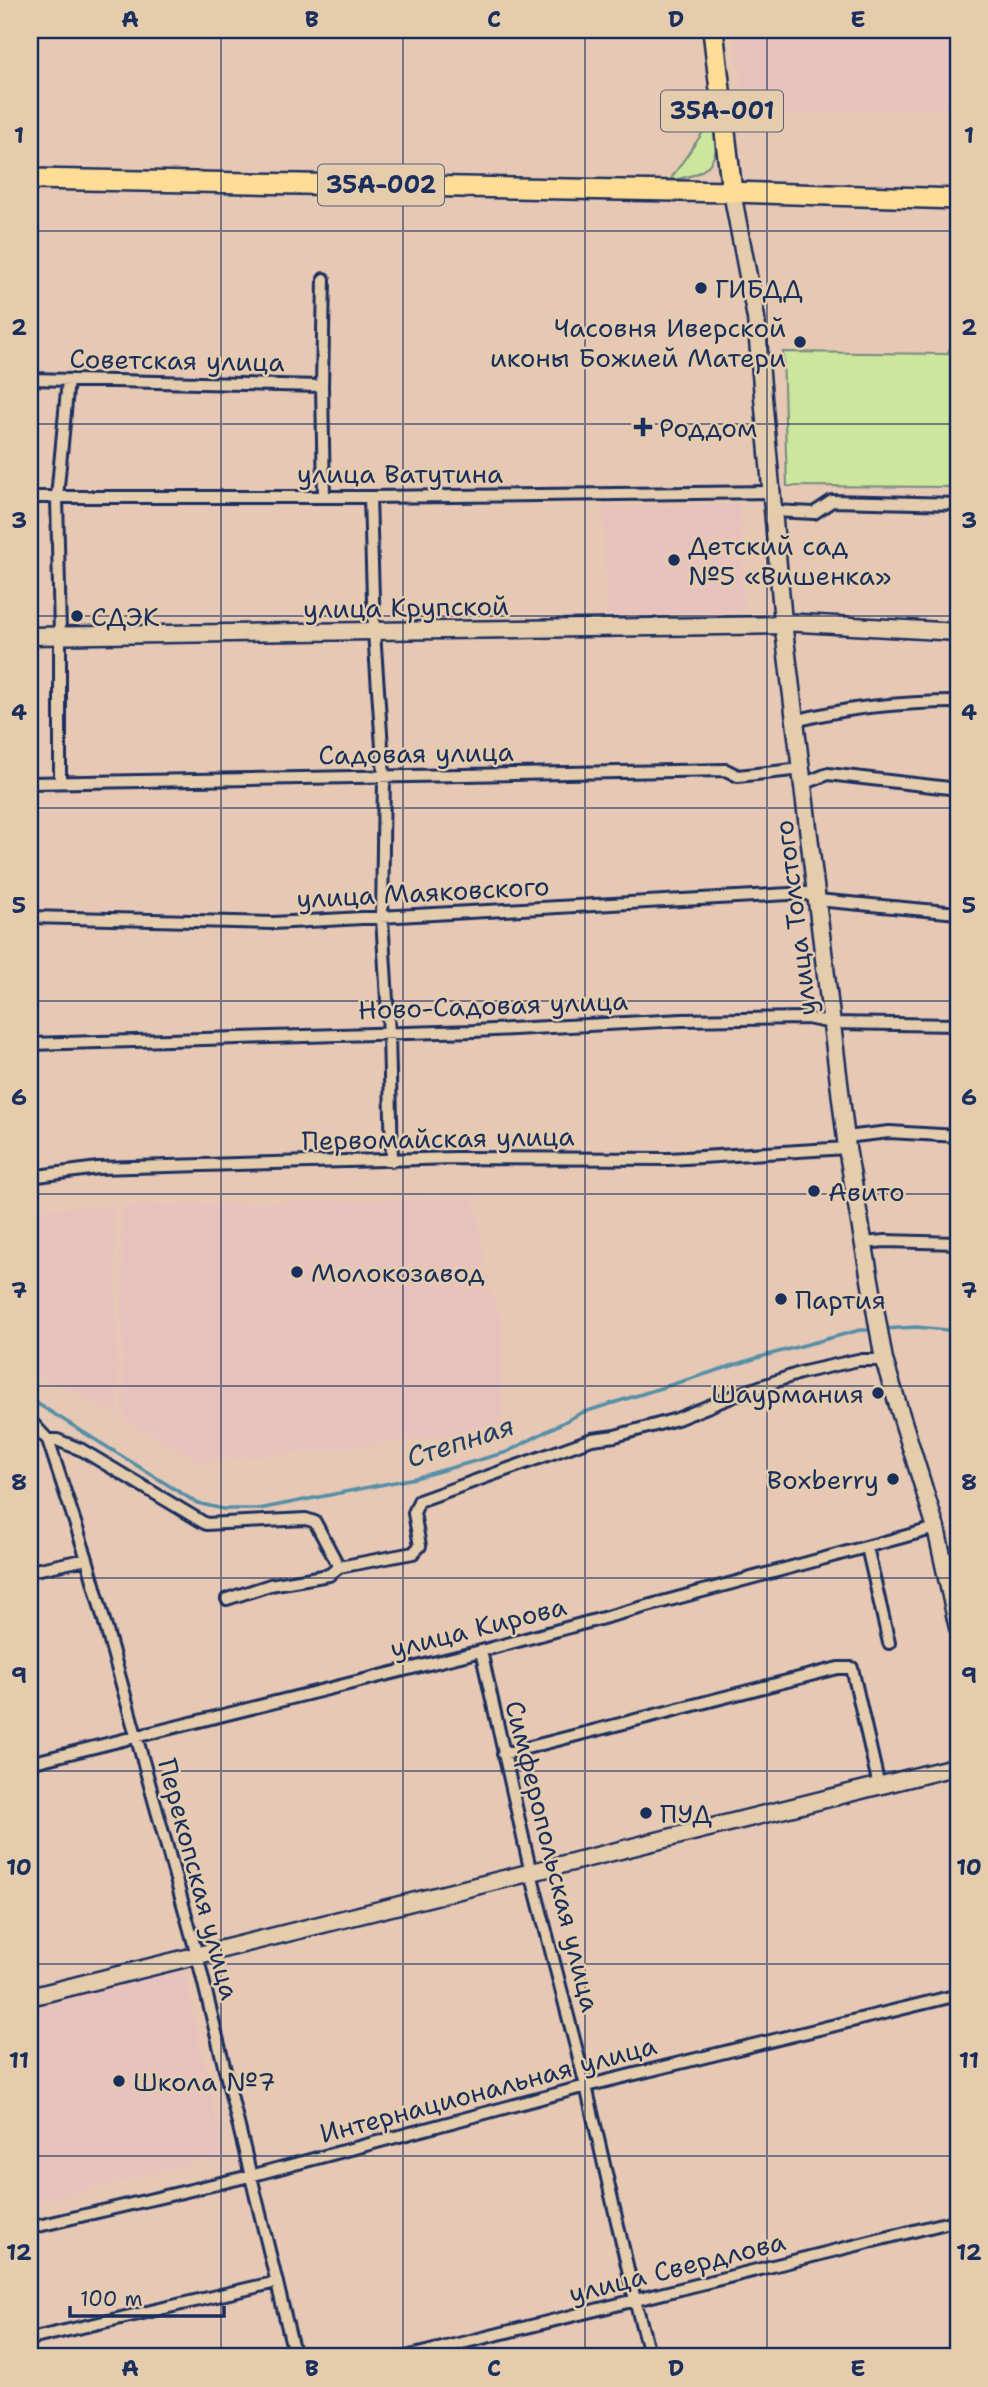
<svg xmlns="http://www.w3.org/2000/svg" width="988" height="2387" font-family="'Shantell Sans',sans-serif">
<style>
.built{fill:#e8c3bd}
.green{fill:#cce69d;stroke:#748a7e;stroke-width:2}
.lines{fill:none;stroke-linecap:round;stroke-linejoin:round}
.stream{stroke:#568fa7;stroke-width:3.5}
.street-casing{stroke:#1b2f5e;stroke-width:16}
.secondary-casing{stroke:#1b2f5e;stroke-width:21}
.highway-casing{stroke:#1b2f5e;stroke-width:24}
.street{stroke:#e4ccac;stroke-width:10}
.secondary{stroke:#e4ccac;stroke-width:16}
.highway{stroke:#ffdd96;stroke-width:19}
.grid{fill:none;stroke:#1b2f5e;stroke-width:2;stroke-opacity:0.55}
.poi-dot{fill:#1b2f5e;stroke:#e4ccac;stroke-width:2.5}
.labels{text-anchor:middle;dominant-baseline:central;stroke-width:5;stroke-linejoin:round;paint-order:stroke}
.shield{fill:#e4ccac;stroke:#575e75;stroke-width:2}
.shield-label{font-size:24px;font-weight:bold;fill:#1b2f5e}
.poi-label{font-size:26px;fill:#1b2f5e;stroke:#e4ccac;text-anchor:start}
.street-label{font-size:26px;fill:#1b2f5e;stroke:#e4ccac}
.water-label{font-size:28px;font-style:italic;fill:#253f6a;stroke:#e4ccac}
.neatline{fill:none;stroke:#1b2f5e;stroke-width:2.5}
.grid-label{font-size:23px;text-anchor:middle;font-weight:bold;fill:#1b2f5e}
</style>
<rect width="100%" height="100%" fill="#e6c8b4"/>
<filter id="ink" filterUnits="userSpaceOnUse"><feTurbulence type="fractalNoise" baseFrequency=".0143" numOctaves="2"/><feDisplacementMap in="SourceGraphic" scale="14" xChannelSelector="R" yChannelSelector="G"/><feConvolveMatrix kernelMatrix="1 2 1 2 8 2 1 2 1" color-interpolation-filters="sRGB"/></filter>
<g filter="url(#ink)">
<!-- built -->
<path class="built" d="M734 30H958V107L746 117Z
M741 504 744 612 607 616 603 508Z
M473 1197 490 1290 502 1320V1431L201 1463 123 1419 121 1206Z
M114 1207 119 1416 30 1372V1209Z
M183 1967 225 2156 30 2204V2005Z"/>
<!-- green -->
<path class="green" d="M717 112C718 155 719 174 670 180Z
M958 333V487L787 486 783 352 947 354Z"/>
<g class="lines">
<!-- stream -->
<path class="stream" d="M884 1329 916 1327 958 1331
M30 1399 197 1503 223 1509H259L415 1478 507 1452 581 1413 760 1357 860 1330H872"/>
<defs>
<path id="street" d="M30 379 322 386
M30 497H370L771 492
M324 497 322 386 324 279
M370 497 374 632 384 776 382 918 389 1033 392 1161
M774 511 814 513 832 501 958 504
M795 721C848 707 904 702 958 702
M60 782V635L57 497 68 380
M30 783 726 770 738 776 802 769
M803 784 828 774 958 789
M30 917 273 923 806 893 817 900 958 913
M30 1044 474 1031 682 1020 807 1018 832 1023 958 1025
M846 1137 889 1132 958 1136
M30 1177 98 1168 456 1158 669 1159 847 1148
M864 1243 885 1241 958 1243
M30 1424 34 1425 48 1440 87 1559 197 1955 295 2357
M48 1440H57L82 1450 206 1524 306 1519 315 1522 339 1567 413 1553 420 1546 414 1513 419 1501 592 1439 615 1436 677 1419 739 1394 800 1373 858 1360H884
M867 1547 889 1643
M30 1571 87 1559
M227 1599 270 1585 329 1575 339 1567
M481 1651 531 1873 586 2086 635 2300 650 2357
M503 1754 838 1668H852L879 1786
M30 1763 481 1651 936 1528
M30 2228 250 2176 586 2086 958 1995
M30 2339 277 2282
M406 2357 958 2220"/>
<path id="secondary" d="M732 192 756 318 783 622 847 1148 884 1360 936 1528 958 1628
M783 622 958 632
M30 636 784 625
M30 1997 958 1766"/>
<path id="highway" d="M713 30 732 192
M30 179 732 192 958 199"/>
</defs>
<!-- street casing -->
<use href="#street" class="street-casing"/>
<!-- secondary casing -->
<use href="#secondary" class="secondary-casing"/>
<!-- highway casing -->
<use href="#highway" class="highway-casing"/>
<!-- street -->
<use href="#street" class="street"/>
<!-- secondary -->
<use href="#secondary" class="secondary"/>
<!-- highway -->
<use href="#highway" class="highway"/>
</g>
</g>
<!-- grid -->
<path class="grid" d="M221 30V2357M403 30V2357M585 30V2357M767 30V2357M30 231H958M30 424H958M30 616H958M30 808H958M30 1001H958M30 1194H958M30 1386H958M30 1578H958M30 1771H958M30 1964H958M30 2156H958"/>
<!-- markers -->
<g class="poi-dot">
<circle cx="701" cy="288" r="7"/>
<circle cx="800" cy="342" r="7"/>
<path d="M639.5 416.5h7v7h7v7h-7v7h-7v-7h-7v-7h7z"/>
<circle cx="674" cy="560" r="7"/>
<circle cx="77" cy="616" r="7"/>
<circle cx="814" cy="1191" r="7"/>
<circle cx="297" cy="1272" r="7"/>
<circle cx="781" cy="1299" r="7"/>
<circle cx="878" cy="1393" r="7"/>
<circle cx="893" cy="1479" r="7"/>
<circle cx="646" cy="1813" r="7"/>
<circle cx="119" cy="2081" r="7"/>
</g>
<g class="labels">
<!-- shield labels -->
<g class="shield">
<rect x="661" y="90.5" width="122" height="41" rx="5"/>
<rect x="318" y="164.5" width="126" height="41" rx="5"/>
</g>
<g class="shield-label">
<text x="722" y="111">35А-001</text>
<text x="381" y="185">35А-002</text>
</g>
<!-- poi labels -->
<g class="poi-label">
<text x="715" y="288">ГИБДД</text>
<text x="786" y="327" text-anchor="end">Часовня Иверской<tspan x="786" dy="30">иконы Божией Матери</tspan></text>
<text x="659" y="427">Роддом</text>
<text x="688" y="545">Детский сад<tspan x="688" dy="30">№5 «Вишенка»</tspan></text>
<text x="91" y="616">СДЭК</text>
<text x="828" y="1191">Авито</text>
<text x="311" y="1272">Молокозавод</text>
<text x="795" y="1299">Партия</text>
<text x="864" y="1393" text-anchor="end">Шаурмания</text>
<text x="879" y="1479" text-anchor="end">Boxberry</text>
<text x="660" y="1813">ПУД</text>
<text x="133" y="2081">Школа №7</text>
</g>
<!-- street labels -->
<g class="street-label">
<text transform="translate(177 360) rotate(1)">Советская улица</text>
<text x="400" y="473">улица Ватутина</text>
<text transform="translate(406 607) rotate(-1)">улица Крупской</text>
<text transform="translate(416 753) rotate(-1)">Садовая улица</text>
<text transform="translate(423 892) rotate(-3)">улица Маяковского</text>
<text transform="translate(795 918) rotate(-97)">улица Толстого</text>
<text transform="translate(493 1005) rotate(-2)">Ново-Садовая улица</text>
<text transform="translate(438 1138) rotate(-1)">Первомайская улица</text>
<text transform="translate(478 1627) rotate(-14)">улица Кирова</text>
<text transform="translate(553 1856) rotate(76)">Симферопольская улица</text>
<text transform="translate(199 1879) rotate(75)">Перекопская улица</text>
<text transform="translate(488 2089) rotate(-15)">Интернациональная улица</text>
<text transform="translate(677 2267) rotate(-14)">улица Свердлова</text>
</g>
<!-- water labels -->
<g class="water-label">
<text transform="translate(460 1441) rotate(-18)">Степная</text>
</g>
</g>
<!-- margin -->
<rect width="988" height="2387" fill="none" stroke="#e4ccac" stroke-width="77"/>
<!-- scale -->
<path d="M70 2306v10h154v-10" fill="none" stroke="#1b2f5e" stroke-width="3.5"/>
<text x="80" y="2306" font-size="21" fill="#1b2f5e" stroke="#e4ccac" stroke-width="5" paint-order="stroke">100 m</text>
<rect x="38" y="38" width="912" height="2310" class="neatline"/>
<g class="grid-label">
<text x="130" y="27">A</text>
<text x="312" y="27">B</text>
<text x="494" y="27">C</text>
<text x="676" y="27">D</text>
<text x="858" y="27">E</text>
<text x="19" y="143">1</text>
<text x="969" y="143">1</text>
<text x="19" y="335">2</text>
<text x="969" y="335">2</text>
<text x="19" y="528">3</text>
<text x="969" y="528">3</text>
<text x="19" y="720">4</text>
<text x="969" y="720">4</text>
<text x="19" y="913">5</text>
<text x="969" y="913">5</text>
<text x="19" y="1105">6</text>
<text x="969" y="1105">6</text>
<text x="19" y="1298">7</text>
<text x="969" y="1298">7</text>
<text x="19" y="1490">8</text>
<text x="969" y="1490">8</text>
<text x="19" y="1683">9</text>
<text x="969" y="1683">9</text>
<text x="19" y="1875">10</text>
<text x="969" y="1875">10</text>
<text x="19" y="2068">11</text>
<text x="969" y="2068">11</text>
<text x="19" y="2260">12</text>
<text x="969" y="2260">12</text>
<text x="130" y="2376">A</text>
<text x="312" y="2376">B</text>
<text x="494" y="2376">C</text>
<text x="676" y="2376">D</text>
<text x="858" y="2376">E</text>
</g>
</svg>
